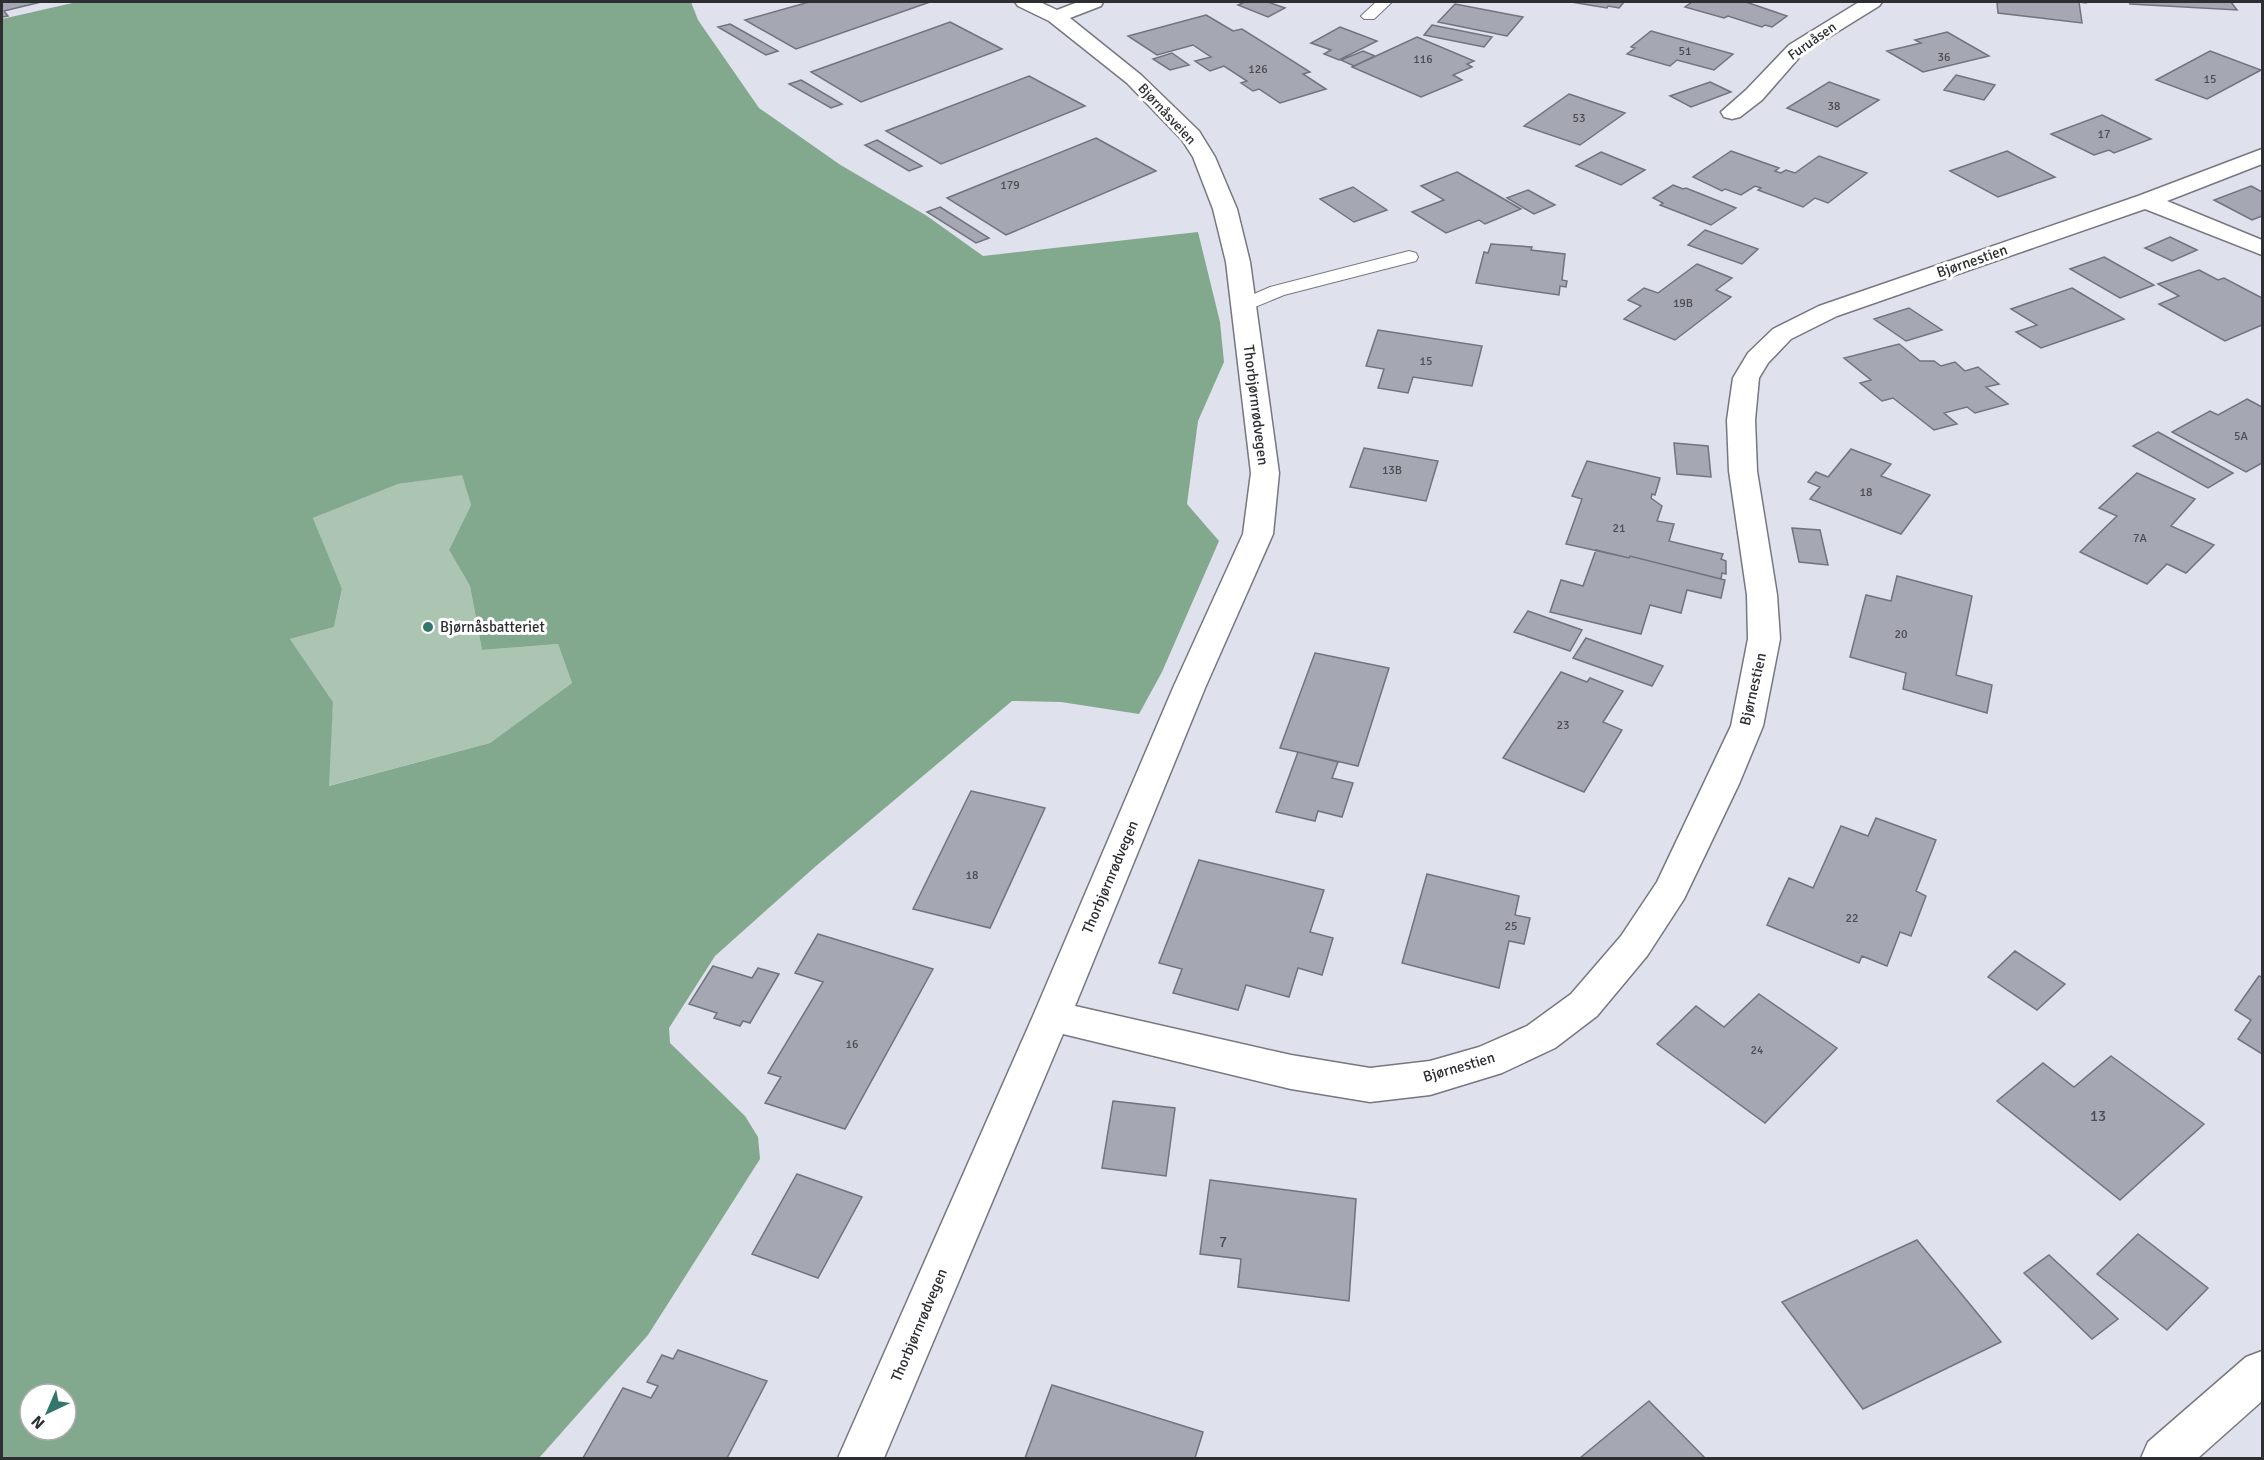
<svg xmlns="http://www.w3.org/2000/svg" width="2264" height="1460" font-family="Signika,sans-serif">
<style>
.green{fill:#abc5b2}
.forest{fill:#82a88d;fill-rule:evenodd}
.building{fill:#a5a7b2;stroke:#71737d;stroke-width:1.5}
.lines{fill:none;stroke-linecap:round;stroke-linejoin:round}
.lane-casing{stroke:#757781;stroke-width:2}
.street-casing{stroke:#757781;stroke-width:3}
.lane{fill:#fff;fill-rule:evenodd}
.street{fill:#fff;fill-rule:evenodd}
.poi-dot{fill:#33776a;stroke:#fff;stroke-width:2}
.labels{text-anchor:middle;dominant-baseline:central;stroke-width:6;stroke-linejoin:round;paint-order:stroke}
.number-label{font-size:12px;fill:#4b4c52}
.far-street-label{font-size:14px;fill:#2d2e32;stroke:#fff}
.street-label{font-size:15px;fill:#2d2e32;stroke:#fff}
.poi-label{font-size:15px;fill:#2d2e32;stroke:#fff;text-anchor:start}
.near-number-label{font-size:15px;fill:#4b4c52}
</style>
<rect width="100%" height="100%" fill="#dfe1ec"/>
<!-- green -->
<path class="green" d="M462 474 471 505 449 550 470 586 482 650 558 644 572 683 490 743 328 786 333 702 290 639 334 627 342 590 313 518 398 484Z"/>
<!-- forest -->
<path class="forest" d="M77 2H691L698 20 759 108 839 164 927 216 983 256 1198 232 1220 322 1224 362 1198 421 1187 504 1219 541 1162 672 1139 714 1061 702 1012 701 816 866 715 956 669 1028 670 1043 745 1116 758 1137 760 1159 648 1335 539 1458H2V19ZM462 475 471 505 449 550 470 586 482 650 558 644 572 683 490 743 329 786 333 702 290 639 334 627 342 589 313 518 398 484ZM30 1394H66V1430H30Z"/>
<!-- building -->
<path class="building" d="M2 2H41L4 11 8 16 2 17Z
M809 2H930L796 49 745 20Z
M1245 2H1268L1285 8 1268 17 1238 5Z
M1571 2H1624L1619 8 1608 6 1607 8Z
M1692 2H1746L1787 16 1772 27 1765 25 1762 27 1728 16 1724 18 1685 7Z
M1997 2H2086V3L2079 2 2082 23 1998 13Z
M2129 2H2231L2237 10 2130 4Z
M1455 4 1523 17 1507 36 1438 22Z
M1206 15 1233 31 1242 29 1310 72 1303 74 1326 89 1280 103 1259 89 1253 91 1241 83 1247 81 1224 66 1210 71 1195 61 1211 57 1193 45 1157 55 1128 36Z
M950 22 1002 49 861 102 811 72Z
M730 24 778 51 766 55 718 27Z
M1432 25 1492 37 1484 47 1424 35Z
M1340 27 1377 41 1339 60 1324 54 1331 50 1311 43Z
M1651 31 1733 54 1714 70 1677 60 1670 66 1627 54 1635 48 1631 47Z
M1947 32 1989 56 1923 72 1887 51 1921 43 1915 40Z
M1417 37 1474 61 1467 64 1472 67 1453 75 1462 80 1421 97 1352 67Z
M1363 51 1375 56 1354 66 1341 60Z
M2210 51 2261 70 2207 99 2156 80Z
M1172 53 1189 65 1170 70 1153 59Z
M1956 75 1995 85 1984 100 1944 90Z
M1029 76 1085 106 941 164 886 131Z
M801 80 842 104 831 108 789 84Z
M1710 82 1731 92 1691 107 1670 96Z
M1829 82 1879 100 1837 127 1787 108Z
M1569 94 1625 113 1580 145 1524 126Z
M2102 115 2151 139 2114 153 2109 150 2094 155 2051 134Z
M1096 138 1156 171 1006 235 947 198Z
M877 140 922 166 909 171 865 145Z
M1731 151 1779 168 1775 171 1781 173 1786 170 1795 173 1819 156 1867 173 1828 203 1815 198 1803 207 1758 190 1761 188 1755 186 1741 195 1725 189 1722 191 1693 177Z
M2007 151 2055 177 1998 197 1950 171Z
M1601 152 1645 170 1621 185 1576 166Z
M1457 172 1521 209 1485 224 1479 220 1446 233 1412 212 1444 200 1421 186Z
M1673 185 1683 189 1686 188 1736 208 1711 225 1660 205 1663 203 1653 198Z
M2251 186 2262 192V216L2252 220 2214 200Z
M1353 187 1387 210 1354 222 1320 199Z
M1528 190 1555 205 1534 214 1507 198Z
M940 207 989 238 976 243 927 212Z
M1705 230 1758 249 1742 264 1688 245Z
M2170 237 2197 250 2172 261 2145 248Z
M1491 244 1532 247 1531 250 1565 254 1562 280 1567 281 1566 287 1560 286 1559 295 1476 283 1484 252 1488 253Z
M2104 257 2154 285 2120 298 2070 269Z
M1697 264 1732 278 1716 290 1731 297 1675 340 1624 319 1641 306 1628 300 1644 288 1658 293Z
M2199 270 2218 280 2224 278 2262 298V325L2225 341 2159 304 2179 296 2158 284Z
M2072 288 2124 319 2041 348 2016 332 2037 325 2011 309Z
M1909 308 1942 330 1906 341 1874 319Z
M1378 330 1482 346 1472 386 1413 377 1408 393 1378 388 1384 369 1366 366Z
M1899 344 1920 361H1934L1941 366 1955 362 1965 371 1978 367 1999 384 1986 387 2008 404 1975 413 1967 407 1944 413 1957 424 1934 430 1893 398 1882 401 1860 383 1871 380 1844 358Z
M2247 399 2262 407V463L2246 472 2172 432 2210 411 2218 415Z
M2158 432 2233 473 2208 488 2133 446Z
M1674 443 1708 446 1711 477 1677 474Z
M1364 448 1438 461 1426 501 1350 487Z
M1851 449 1891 464 1881 476 1930 495 1901 534 1810 499 1820 487 1808 482 1816 472 1828 477Z
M1587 461 1660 478 1655 495 1652 494 1651 498 1662 506 1657 521 1674 524 1669 541 1723 554 1721 559 1726 561V574L1722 573 1721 579 1630 556 1629 558 1566 544 1582 499 1572 496Z
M2137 473 2195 499 2171 526 2214 545 2186 573 2167 564 2147 584 2080 552 2117 516 2099 508Z
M1792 528 1820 530 1828 565 1799 562Z
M1596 550 1629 558 1630 556 1725 580 1721 598 1687 590 1681 613 1650 605 1641 634 1550 612 1561 580 1583 586Z
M1897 576 1972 596 1956 675 1992 685 1987 713 1903 689 1906 673 1850 657 1866 595 1891 601Z
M1528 611 1582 630 1570 651 1514 632Z
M1586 638 1663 666 1652 686 1573 658Z
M1315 653 1389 668 1358 766 1280 748Z
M1561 672 1587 682 1590 678 1623 691 1603 722 1622 730 1584 792 1503 758Z
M1298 752 1338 762 1332 778 1353 783 1342 817 1318 811 1315 821 1276 812Z
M971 791 1045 808 990 928 913 909Z
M1876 818 1936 840 1916 891 1926 896 1911 936 1900 932 1887 966 1862 956 1859 963 1767 925 1789 878 1813 888 1841 826 1868 836Z
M1199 860 1324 890 1310 932 1333 938 1322 975 1298 968 1289 997 1246 985 1238 1010 1173 993 1182 969 1159 963Z
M1427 874 1519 896 1515 915 1530 918 1524 944 1509 941 1499 988 1402 963Z
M818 934 933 969 845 1129 765 1103 781 1077 768 1073 823 982 795 973Z
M2015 951 2065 984 2037 1010 1988 977Z
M713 966 752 978 758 968 779 974 750 1023 743 1021 740 1026 714 1018 717 1013 689 1004Z
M2259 976 2262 977V1054L2238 1039 2251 1020 2235 1010Z
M1759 994 1837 1048 1765 1123 1657 1044 1696 1006 1724 1027Z
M2111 1056 2204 1124 2120 1200 1997 1101 2043 1063 2074 1087Z
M1113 1101 1175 1108 1166 1176 1102 1168Z
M797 1174 862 1197 818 1278 752 1254Z
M1210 1180 1356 1199 1349 1301 1238 1287 1241 1259 1200 1254Z
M2138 1234 2208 1288 2167 1330 2097 1274Z
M1917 1240 2001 1342 1863 1409 1782 1302Z
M2049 1255 2118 1319 2092 1339 2024 1273Z
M678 1350 767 1381 727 1458H583L623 1388 651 1398 658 1386 647 1382 662 1355 673 1359Z
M1052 1385 1203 1432 1195 1458H1025Z
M1649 1401 1705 1458H1580Z"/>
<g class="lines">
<defs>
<path id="lane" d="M1376 2H1392L1374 19H1364L1361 16Z
M1409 251 1416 253 1418 257 1416 261 1284 295 1243 312 1236 310 1233 306 1236 302 1270 287Z"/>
<path id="street" d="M1015 2H1040L1057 10 1078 2H1103L1101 6 1070 18 1141 75 1199 131 1215 157 1237 209 1250 262 1279 473 1273 534 1205 688 1075 1006 1291 1055 1370 1068 1430 1061 1479 1047 1527 1026 1571 994 1621 936 1657 882 1731 726 1748 639 1747 595 1729 471 1727 420 1733 378 1748 353 1773 329 1819 306 2138 196 2262 149V164L2167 201 2262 240V255L2145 209 1837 316 1791 339 1768 363 1759 378 1755 420 1757 471 1777 595 1780 639 1763 726 1739 784 1684 899 1647 956 1597 1016 1555 1048 1502 1073 1430 1095 1370 1102 1291 1089 1063 1034 884 1458H838L1033 1016 1173 688 1243 534 1251 473 1226 262 1213 209 1193 157 1182 140 1127 83 1049 21 1018 6Z
M1859 2H1882L1879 6 1803 53 1762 100 1740 117 1732 119 1724 117 1721 112 1746 90 1789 45Z
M2262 1351V1401L2198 1458H2141L2148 1442 2246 1357Z"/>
</defs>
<!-- lane casing -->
<use href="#lane" class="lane-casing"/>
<!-- street casing -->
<use href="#street" class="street-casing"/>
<!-- lane -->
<use href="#lane" class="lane"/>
<!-- street -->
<use href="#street" class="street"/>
</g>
<!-- markers -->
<circle class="poi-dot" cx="428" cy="627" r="6"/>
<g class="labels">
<!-- number labels -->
<g class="number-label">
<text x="1685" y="51">51</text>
<text x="1944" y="57">36</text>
<text x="1423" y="59">116</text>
<text x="1258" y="69">126</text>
<text x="2210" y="79">15</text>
<text x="1834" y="106">38</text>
<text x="1579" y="118">53</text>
<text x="2104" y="134">17</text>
<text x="1010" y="185">179</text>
<text x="1683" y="303">19B</text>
<text x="1426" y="361">15</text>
<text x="2241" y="436">5A</text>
<text x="1392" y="470">13B</text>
<text x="1866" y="492">18</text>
<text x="1619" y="528">21</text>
<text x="2140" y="538">7A</text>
<text x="1901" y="634">20</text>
<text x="1563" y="725">23</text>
<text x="972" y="875">18</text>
<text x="1852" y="918">22</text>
<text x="1511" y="926">25</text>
<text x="852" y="1044">16</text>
<text x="1757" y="1050">24</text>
</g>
<!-- far-street labels -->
<g class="far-street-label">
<text transform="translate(1812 41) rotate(-35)">Furuåsen</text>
<text transform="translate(1167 114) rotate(47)">Bjørnåsveien</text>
</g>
<!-- street labels -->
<g class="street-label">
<text transform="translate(1972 261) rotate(-19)">Bjørnestien</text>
<text transform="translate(1256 405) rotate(83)">Thorbjørnrødvegen</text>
<text transform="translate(1753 689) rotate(-77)">Bjørnestien</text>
<text transform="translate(1110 877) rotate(-67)">Thorbjørnrødvegen</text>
<text transform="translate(1459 1067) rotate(-16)">Bjørnestien</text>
<text transform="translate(919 1325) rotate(-67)">Thorbjørnrødvegen</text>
</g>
<!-- poi labels -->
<g class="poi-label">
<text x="440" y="627">Bjørnåsbatteriet</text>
</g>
<!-- near-number labels -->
<g class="near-number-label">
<text x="2098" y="1116">13</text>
<text x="1223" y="1242">7</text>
</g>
</g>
<!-- border -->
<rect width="2264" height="1460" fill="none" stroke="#2d2e32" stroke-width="6"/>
<!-- north arrow -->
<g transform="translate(48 1412) rotate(224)"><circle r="28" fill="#ffffff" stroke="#ababad" stroke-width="1.5"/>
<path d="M0-4.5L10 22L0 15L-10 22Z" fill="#33776a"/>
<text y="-9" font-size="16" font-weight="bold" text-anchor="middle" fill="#2d2e32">N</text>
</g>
</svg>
